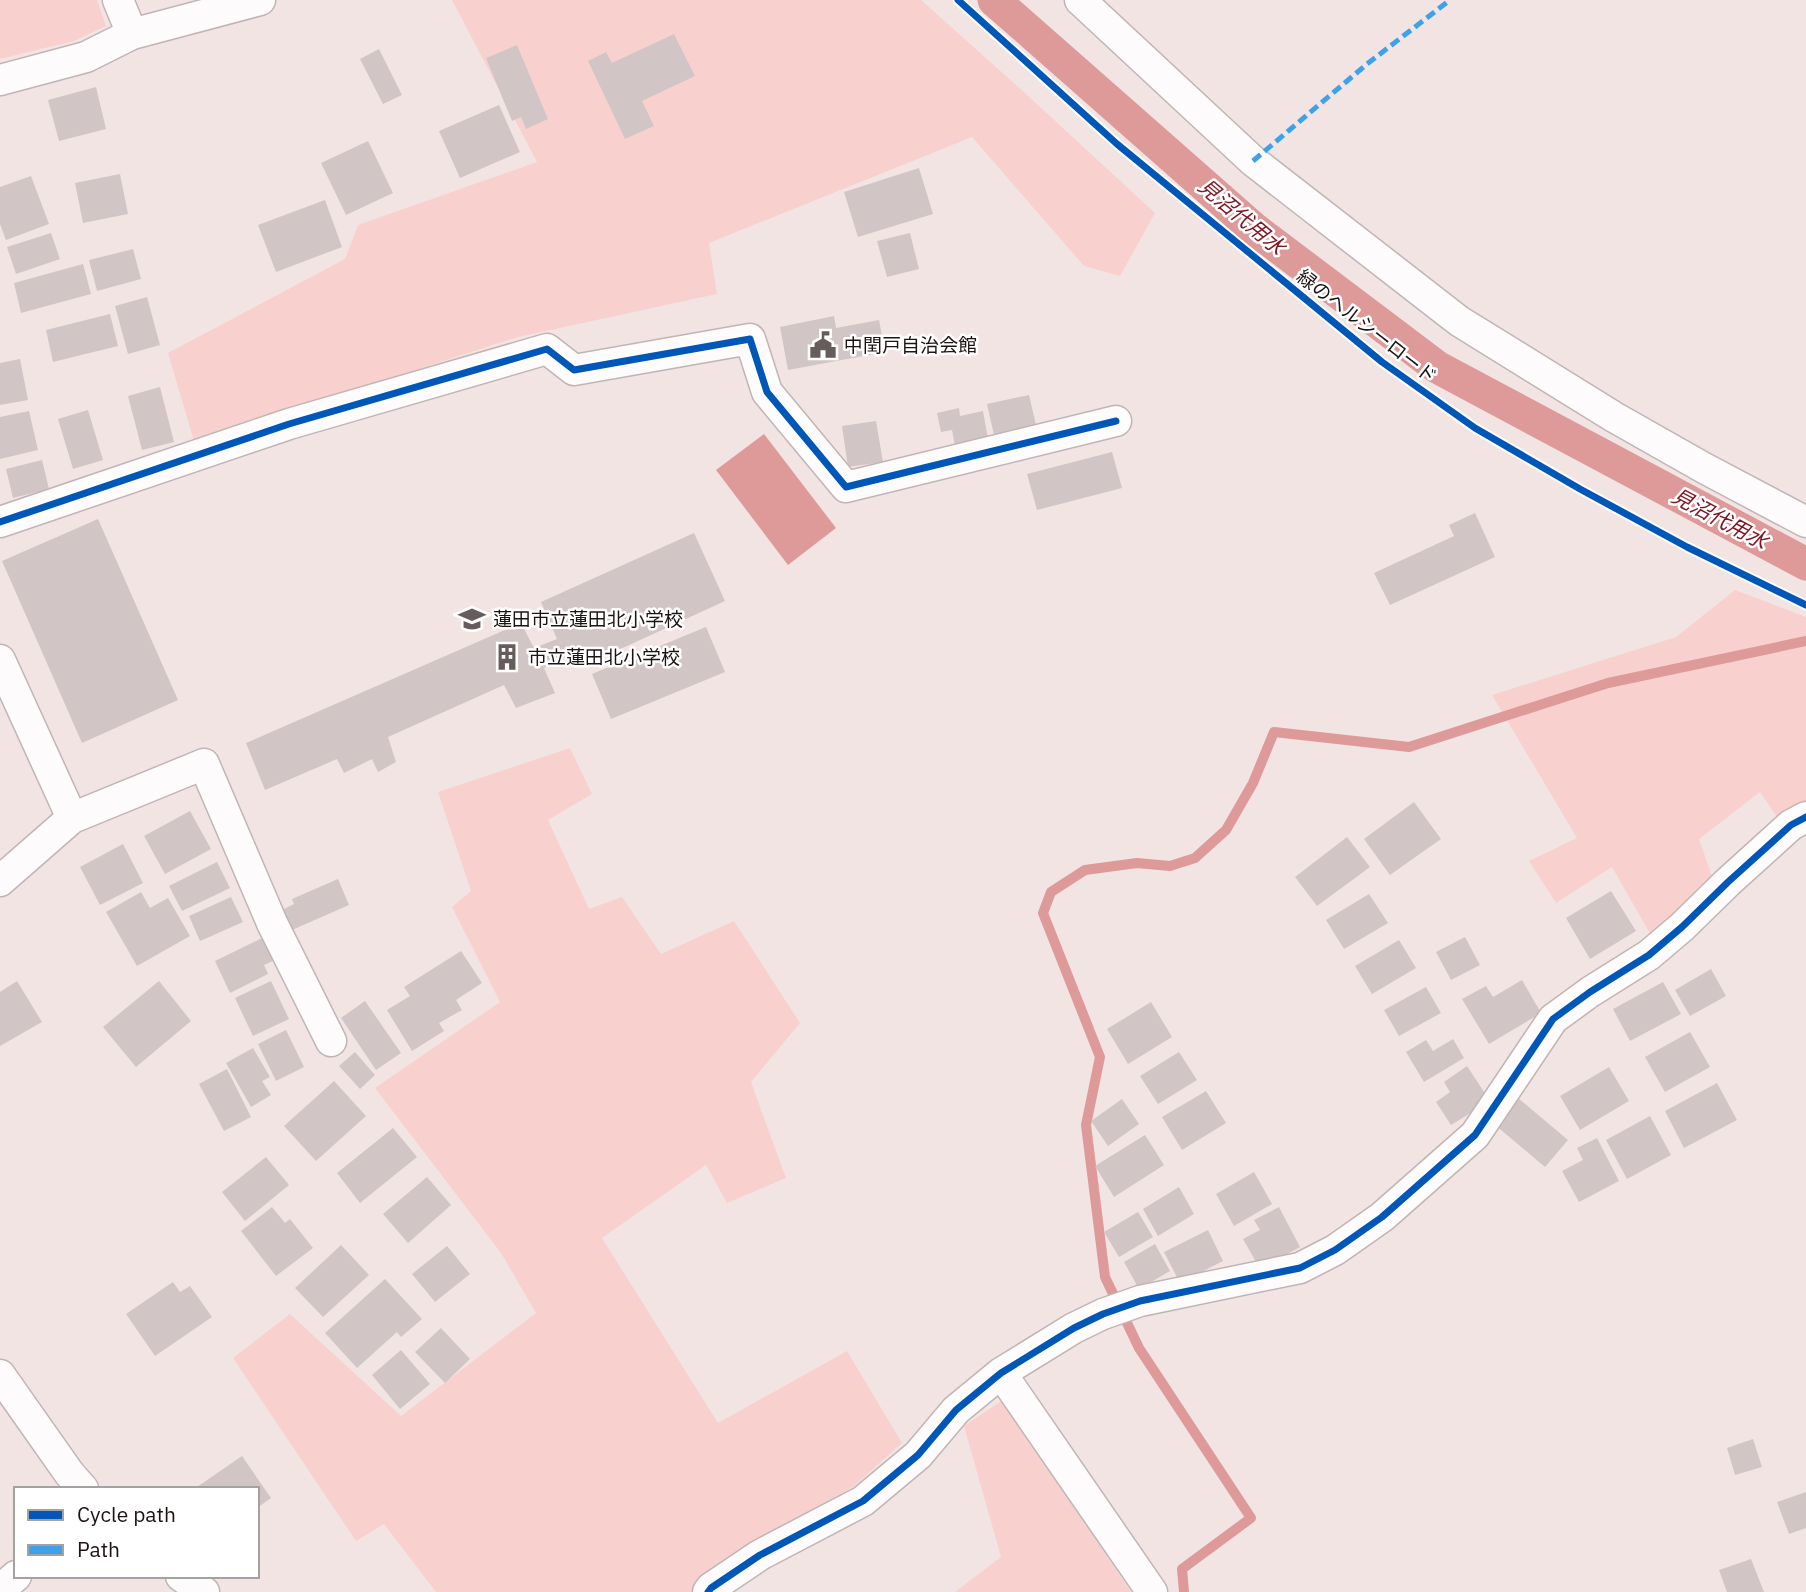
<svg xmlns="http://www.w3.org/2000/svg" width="1806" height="1592" font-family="'IBM Plex Sans','Noto Sans JP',sans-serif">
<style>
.green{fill:#f8d1cf}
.water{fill:#dd9a99}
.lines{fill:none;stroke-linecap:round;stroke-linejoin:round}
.stream{stroke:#dd9a99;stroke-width:10}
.canal{stroke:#dd9a99;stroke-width:33}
.building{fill:#d1c6c5}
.minor-casing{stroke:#c0b5b5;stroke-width:33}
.minor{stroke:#fdfbfb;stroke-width:30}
.quiet{stroke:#3da2ea;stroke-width:5;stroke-dasharray:10 5;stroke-linecap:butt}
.cycleway-casing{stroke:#fff;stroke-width:11}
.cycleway{stroke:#0057b8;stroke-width:7}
.labels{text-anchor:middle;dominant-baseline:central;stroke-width:5;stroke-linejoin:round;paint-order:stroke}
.street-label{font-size:19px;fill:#1c1313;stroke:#fff}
.poi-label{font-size:19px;fill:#1c1313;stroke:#fff;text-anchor:start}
.water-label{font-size:21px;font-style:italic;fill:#841623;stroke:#fff}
</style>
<rect width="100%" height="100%" fill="#f2e4e3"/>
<!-- green -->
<path class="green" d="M0 0H97L106 26 74 41 0 59Z
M452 0H921L1026 94 1155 213 1120 276 1084 266 972 137 709 243 717 294 518 337 194 441 168 353 345 259 358 225 537 162Z
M1735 590 1806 617V804L1779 820 1760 792 1699 839 1714 882 1652 937 1612 867 1556 903 1529 861 1577 838 1492 695 1676 637Z
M570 748 592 794 548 820 589 909 622 897 661 954 734 921 800 1023 751 1082 786 1178 727 1203 706 1165 602 1238 718 1423 847 1351 902 1443 854 1486 757 1543 696 1592H436L384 1524 356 1541 233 1358 290 1314 401 1416 536 1313 501 1253 375 1088 500 1002 452 907 471 891 438 792Z
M1003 1400 1131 1592H955L1001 1557 964 1426Z"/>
<!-- water -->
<path class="water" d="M764 434 836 528 788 565 716 470Z"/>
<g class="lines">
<!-- stream -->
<path class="stream" d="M1184 1592 1182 1569 1251 1518 1139 1348 1105 1277 1086 1125 1100 1057 1043 913 1051 892 1085 870 1137 863 1170 866 1195 858 1226 830 1253 783 1274 732 1409 747 1608 683 1806 641"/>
<!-- canal -->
<path class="canal" d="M994 0 1253 228 1437 367 1806 564"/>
</g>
<!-- building -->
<path class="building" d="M674 34 695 76 642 101 654 126 625 139 588 61 606 52 612 63Z
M517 45 548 119 526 129 521 117 512 121 486 58Z
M379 49 402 95 383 104 360 59Z
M96 87 106 129 59 141 48 100Z
M499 105 520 152 460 178 439 131Z
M368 141 393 193 346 215 321 163Z
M919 168 933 214 858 237 844 192Z
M120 174 128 214 83 223 75 183Z
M31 176 49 224 6 240 0 224V187Z
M325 200 342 247 276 272 258 225Z
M51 233 60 259 16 274 7 247Z
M910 233 919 269 887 277 877 241Z
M133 249 141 279 97 291 89 260Z
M83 264 91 294 21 313 14 283Z
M147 297 160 345 128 354 115 306Z
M110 314 118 346 53 362 46 330Z
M834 316 836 328 879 320 885 352 788 370 780 327Z
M20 359 28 400 0 405V363Z
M160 387 174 442 142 450 128 396Z
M1029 395 1036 425 994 435 987 404Z
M959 408 960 416 983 411 988 439 955 446 952 430 941 432 937 413Z
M88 410 103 460 73 469 58 419Z
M29 411 38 450 0 459V417Z
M876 421 883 462 848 467 842 426Z
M1112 452 1122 488 1037 510 1027 474Z
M42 460 49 489 13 498 6 469Z
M1475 513 1495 557 1390 605 1374 573 1454 536 1449 525Z
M98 519 178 700 82 743 2 561Z
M694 533 725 601 590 663 583 650 544 668 555 693 516 708 504 685 388 737 396 762 378 772 372 759 344 773 337 759 265 790 246 743 521 623 534 648 557 639 541 602Z
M706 627 725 672 611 719 592 674Z
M1414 802 1441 839 1390 875 1364 839Z
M190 811 211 849 165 874 144 836Z
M1347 837 1370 867 1317 906 1295 877Z
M123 844 143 883 100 905 80 867Z
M217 862 230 888 182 911 169 886Z
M338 879 349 905 292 930 282 910 294 904 292 899Z
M1611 891 1636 931 1590 959 1566 918Z
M141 892 150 908 168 898 190 936 137 966 106 912Z
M1369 894 1388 923 1344 949 1326 920Z
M231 897 243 922 200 941 189 916Z
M264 937 275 960 264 965 268 974 230 993 215 961Z
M1465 937 1480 965 1451 980 1436 952Z
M1399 940 1416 968 1372 994 1355 966Z
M461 951 482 983 456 1000 462 1010 439 1023 444 1031 412 1051 387 1010 410 996 404 987Z
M1711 969 1726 996 1690 1016 1675 990Z
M1522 980 1541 1013 1489 1044 1462 999 1486 986 1493 997Z
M17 981 42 1022 0 1046V992Z
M159 981 191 1021 136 1067 103 1027Z
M271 981 289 1019 253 1036 235 998Z
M1663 982 1681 1014 1630 1041 1613 1009Z
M1426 987 1441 1013 1399 1036 1384 1010Z
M365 1001 401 1053 376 1070 341 1018Z
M1151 1002 1172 1037 1128 1064 1107 1029Z
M286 1030 304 1067 276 1081 258 1044Z
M1690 1032 1710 1067 1665 1092 1645 1057Z
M1453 1039 1464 1058 1424 1082 1406 1052 1426 1040 1433 1051Z
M253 1048 270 1077 262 1081 271 1095 251 1107 226 1063Z
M355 1052 375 1075 360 1089 339 1066Z
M1179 1052 1197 1080 1158 1104 1140 1076Z
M1467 1066 1490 1101 1451 1125 1436 1102 1450 1092 1444 1082Z
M1609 1067 1629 1101 1580 1130 1560 1096Z
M227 1069 251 1117 224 1131 199 1084Z
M334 1081 366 1116 316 1161 284 1126Z
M1717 1083 1737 1120 1684 1148 1665 1111Z
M1206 1091 1226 1123 1182 1150 1162 1117Z
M1518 1098 1568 1140 1545 1167 1495 1125Z
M1122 1099 1139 1124 1108 1146 1091 1121Z
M1650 1116 1671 1155 1627 1179 1606 1140Z
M393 1128 417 1157 360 1203 337 1173Z
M1145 1135 1164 1165 1114 1197 1095 1166Z
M1597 1138 1619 1181 1579 1202 1562 1171 1583 1160 1577 1148Z
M266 1157 289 1185 245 1221 222 1192Z
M1254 1172 1272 1204 1234 1226 1216 1194Z
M427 1177 451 1205 408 1243 383 1214Z
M1179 1187 1194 1214 1158 1236 1143 1209Z
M272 1207 285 1223 290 1219 313 1248 276 1276 241 1231Z
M1279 1207 1300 1247 1260 1269 1243 1239 1260 1230 1254 1220Z
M1138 1212 1153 1237 1119 1257 1104 1232Z
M1208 1230 1223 1261 1180 1283 1164 1252Z
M1155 1244 1170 1271 1139 1289 1124 1262Z
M341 1245 369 1275 323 1317 295 1288Z
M447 1246 470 1274 435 1302 412 1274Z
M385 1279 422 1319 401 1337 397 1332 357 1368 325 1333Z
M173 1282 180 1292 190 1286 212 1317 155 1356 126 1314Z
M441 1328 470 1359 445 1383 415 1352Z
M401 1350 430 1384 400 1409 372 1375Z
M1753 1439 1762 1467 1735 1475 1727 1448Z
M242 1456 271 1498 257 1508V1489H194Z
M1806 1492V1528L1789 1534 1777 1502Z
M1751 1559 1764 1592H1727L1719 1570Z"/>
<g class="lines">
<defs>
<path id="minor" d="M118 0 132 34
M1080 0 1253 161 1459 321 1614 417 1704 468 1806 522
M0 80 86 57 132 34 260 0
M0 522 289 424 547 349 574 370 750 339 767 392 846 487 1116 421
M0 660 72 818 204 764 272 923 331 1041
M0 881 72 818
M1001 1373 1152 1592
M0 1375 69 1473 83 1489
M181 1576 204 1592
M0 1590 16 1576
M708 1592 711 1588 760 1555 863 1501 918 1455 956 1410 1001 1373 1074 1328 1103 1314 1140 1301 1300 1268 1335 1250 1382 1217 1475 1135 1553 1019 1590 992 1649 955 1682 927 1728 882 1791 825 1806 817"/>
</defs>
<!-- minor casing -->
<use href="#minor" class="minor-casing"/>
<!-- minor -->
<use href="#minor" class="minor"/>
<!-- quiet -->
<path class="quiet" d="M1253 161 1367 64 1450 0"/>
<defs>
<path id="cycleway" d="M958 0 1117 144 1382 362 1475 428 1580 489 1687 547 1806 605
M0 522 289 424 547 349 574 370 750 339 767 392 846 487 1116 421
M708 1592 711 1588 760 1555 863 1501 918 1455 956 1410 1001 1373 1074 1328 1103 1314 1140 1301 1300 1268 1335 1250 1382 1217 1475 1135 1553 1019 1590 992 1649 955 1682 927 1728 882 1791 825 1806 817"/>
</defs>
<!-- cycleway casing -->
<use href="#cycleway" class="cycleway-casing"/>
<!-- cycleway -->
<use href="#cycleway" class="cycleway"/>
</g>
<!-- icons -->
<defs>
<symbol id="civic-bare" viewBox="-9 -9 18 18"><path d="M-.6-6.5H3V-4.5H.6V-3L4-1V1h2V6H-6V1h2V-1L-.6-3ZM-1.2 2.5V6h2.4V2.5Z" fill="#675c5c" stroke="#fff" stroke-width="2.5" paint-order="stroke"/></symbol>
<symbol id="school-bare" viewBox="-9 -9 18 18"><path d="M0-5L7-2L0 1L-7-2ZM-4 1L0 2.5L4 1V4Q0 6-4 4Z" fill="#675c5c" stroke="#fff" stroke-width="2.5" paint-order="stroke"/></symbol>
<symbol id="building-bare" viewBox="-9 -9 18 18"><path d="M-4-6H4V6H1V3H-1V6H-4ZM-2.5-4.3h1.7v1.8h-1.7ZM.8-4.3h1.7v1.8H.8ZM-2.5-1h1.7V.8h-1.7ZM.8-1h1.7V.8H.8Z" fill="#675c5c" stroke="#fff" stroke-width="2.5" paint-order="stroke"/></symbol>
</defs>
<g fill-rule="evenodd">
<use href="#civic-bare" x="804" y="326" width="38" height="38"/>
<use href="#school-bare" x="453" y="600" width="38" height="38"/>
<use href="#building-bare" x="488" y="638" width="38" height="38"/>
</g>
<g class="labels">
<!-- street labels -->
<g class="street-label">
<text transform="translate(1367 326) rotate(38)">緑のヘルシーロード</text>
</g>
<!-- poi labels -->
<g class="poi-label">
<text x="844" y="345">中閏戸自治会館</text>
<text x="493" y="619">蓮田市立蓮田北小学校</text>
<text x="528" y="657">市立蓮田北小学校</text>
</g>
<!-- water labels -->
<g class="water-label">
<text transform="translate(1242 216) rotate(40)">見沼代用水</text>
<text transform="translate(1720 518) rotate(28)">見沼代用水</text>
</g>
</g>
<!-- legend -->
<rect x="14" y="1487" width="245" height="91" fill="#ffffff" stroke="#a4a1a1" stroke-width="2"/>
<rect x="28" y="1510" width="35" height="10" fill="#0057b8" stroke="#a4a1a1" stroke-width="2"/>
<text x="77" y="1522" font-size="21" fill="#1c1313">Cycle path</text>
<rect x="28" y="1545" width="35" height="10" fill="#3da2ea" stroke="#a4a1a1" stroke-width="2"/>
<text x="77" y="1557" font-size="21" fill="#1c1313">Path</text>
</svg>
